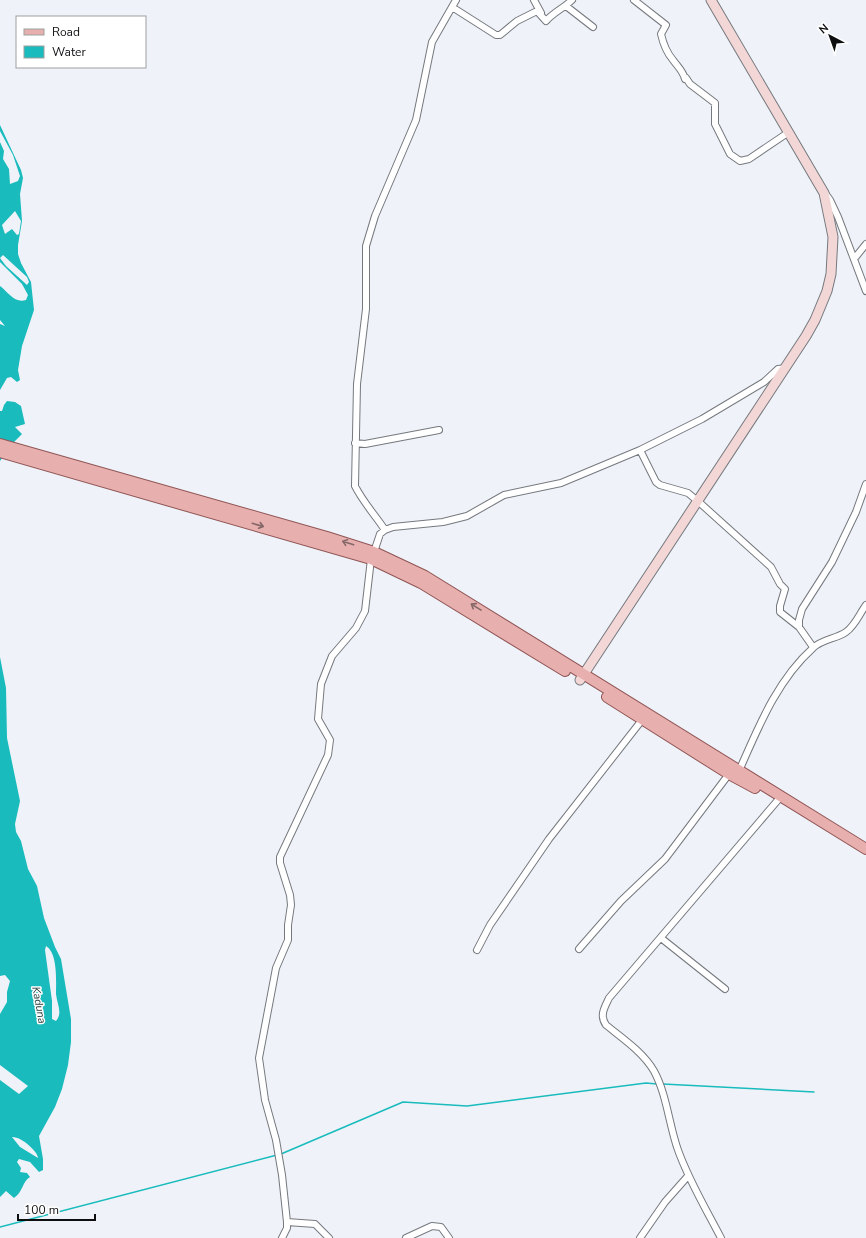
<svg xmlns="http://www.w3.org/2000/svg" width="866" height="1238" font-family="'Nunito Sans',sans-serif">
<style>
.water{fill:#19bbbd;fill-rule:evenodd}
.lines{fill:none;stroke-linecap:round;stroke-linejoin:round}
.stream{stroke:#19bbbd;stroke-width:1.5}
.minor-casing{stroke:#75797e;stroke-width:8}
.secondary-casing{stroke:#75797e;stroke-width:11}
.primary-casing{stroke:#905555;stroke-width:12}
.minor{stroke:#fff;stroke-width:6}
.secondary{stroke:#f3d7d7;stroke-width:9}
.primary{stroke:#e7b0af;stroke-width:10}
.oneway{stroke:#856767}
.labels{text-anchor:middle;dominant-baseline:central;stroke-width:3;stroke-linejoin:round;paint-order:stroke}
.water-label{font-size:11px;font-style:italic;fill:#1e3636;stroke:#fff}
</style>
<rect width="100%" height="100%" fill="#eff3f9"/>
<!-- water -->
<path class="water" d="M0 125 21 170 23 178 20 194 22 221 18 245V254L21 263 31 282 34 310 22 346 18 370 20 380 17 382 11 377 7 378 0 390V324L5 326 0 320V286C8 292 15 304 26 300L28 295 22 284 0 262V142L4 151 3 159 9 169 10 184 18 181 20 176 13 155 0 131ZM15 211 21 221 19 234 17 235 12 229 5 234 2 225ZM3 255 27 277 29 282 27 285 6 266 0 258Z
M7 401 15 402 21 406 25 424 15 427 22 434 10 446 0 461V411H2L4 405Z
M0 657 6 688 7 738 20 801 15 824 16 832 21 841 28 869 37 886 44 918 55 947 61 959 71 1019V1042L68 1065 62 1089 55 1107 39 1136 43 1159V1170L39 1172 30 1162 19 1159 17 1162 21 1168 20 1172 27 1173 30 1177C22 1182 23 1192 14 1198L6 1191 0 1197V1080L19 1094 28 1086 0 1065V1014L7 1002V992L10 981 5 975 0 976V1000ZM46 946C58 953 56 982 56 994 57 1004 63 1013 56 1021L52 1019V1001L45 950ZM12 1137C20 1136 38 1151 38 1158L20 1147Z"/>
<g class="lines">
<!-- stream -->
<path class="stream" d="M663 1084 814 1092
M281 1154 403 1102 467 1106 646 1083 657 1084
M0 1227 277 1155"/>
<defs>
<path id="minor" d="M534 0 541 13
M634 0 666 25 661 34C663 43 667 53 673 60 678 67 683 71 685 79
M566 6 593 27
M452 7 496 35H500L517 21 537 11 546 21C554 12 564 8 572 0
M686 78 690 84 715 103V124L730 154 740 161 749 159 789 132
M825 193 830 200 838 217 866 291
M854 259 866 244
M355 443 365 444 439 430
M640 450 656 482 660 485 688 493 700 503 771 567 780 584 785 589 780 606V612L799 627
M385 530C375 515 363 502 355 486L357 384 366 309V246L375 216 416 120 432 42 456 0
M374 552 380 534 385 530 393 527 443 522 467 516 504 495 561 483 640 450 702 419 764 382 778 369 786 368
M813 647 799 627V620L802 609 832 562 856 512 866 484
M739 771C758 728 777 680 813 648 822 639 836 639 846 632 855 626 860 613 866 605
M661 938 725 989
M579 949 621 901 665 859 729 774
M477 950 490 925 549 839 642 720
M287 1222 315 1224 329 1238
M282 1238 287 1228V1222L282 1175 276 1140 265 1100 259 1058 276 968 288 940V925L291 905 290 895 280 863V857L328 755 330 740 318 719 321 684 332 656 356 628 365 611 371 559
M406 1238 432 1226 441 1227 449 1238
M640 1238 665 1202 688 1176
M721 1238C706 1209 689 1181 678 1150 669 1125 667 1095 654 1071 643 1052 622 1038 606 1025 599 1015 605 1007 609 998L778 800"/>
<path id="secondary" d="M580 680 806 336 815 320 827 291 831 274 833 237 824 193 711 0"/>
<path id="primary" d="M0 444 327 537 374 552 425 576 866 849
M0 452 371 559 421 583 565 671
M607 697 729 774 755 788"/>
</defs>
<!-- minor casing -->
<use href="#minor" class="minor-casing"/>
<!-- secondary casing -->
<use href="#secondary" class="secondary-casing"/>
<!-- primary casing -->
<use href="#primary" class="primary-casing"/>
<!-- minor -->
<use href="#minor" class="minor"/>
<!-- secondary -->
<use href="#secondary" class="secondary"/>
<!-- primary -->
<use href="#primary" class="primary"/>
</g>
<!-- one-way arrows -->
<defs><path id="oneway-shaft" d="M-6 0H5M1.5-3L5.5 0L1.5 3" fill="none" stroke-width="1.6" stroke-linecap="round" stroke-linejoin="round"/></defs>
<g class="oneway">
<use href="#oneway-shaft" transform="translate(258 525) rotate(16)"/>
<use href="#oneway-shaft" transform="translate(348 543) rotate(-162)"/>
<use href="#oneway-shaft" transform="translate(476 607) rotate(-148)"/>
</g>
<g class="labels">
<!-- water labels -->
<g class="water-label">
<text transform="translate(39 1005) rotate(80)">Kaduna</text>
</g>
</g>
<!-- legend -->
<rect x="16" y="16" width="130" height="52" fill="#ffffff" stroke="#9e9f9f"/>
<rect x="24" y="29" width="20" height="6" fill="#e7b0af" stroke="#9e9f9f"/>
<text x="52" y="36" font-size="12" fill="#0d0e10">Road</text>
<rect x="24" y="46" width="20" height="12" fill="#19bbbd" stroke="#9e9f9f"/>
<text x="52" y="56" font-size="12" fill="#0d0e10">Water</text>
<!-- north arrow -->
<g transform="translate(830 36) rotate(319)" stroke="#ffffff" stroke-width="3" paint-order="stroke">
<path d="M0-3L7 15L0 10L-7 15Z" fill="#0d0e10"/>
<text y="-6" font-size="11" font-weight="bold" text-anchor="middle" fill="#0d0e10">N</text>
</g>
<!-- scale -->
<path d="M18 1214v6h77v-6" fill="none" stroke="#0d0e10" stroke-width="2"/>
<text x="24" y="1214" font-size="12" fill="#0d0e10" stroke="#ffffff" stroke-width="3" paint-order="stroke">100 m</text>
</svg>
